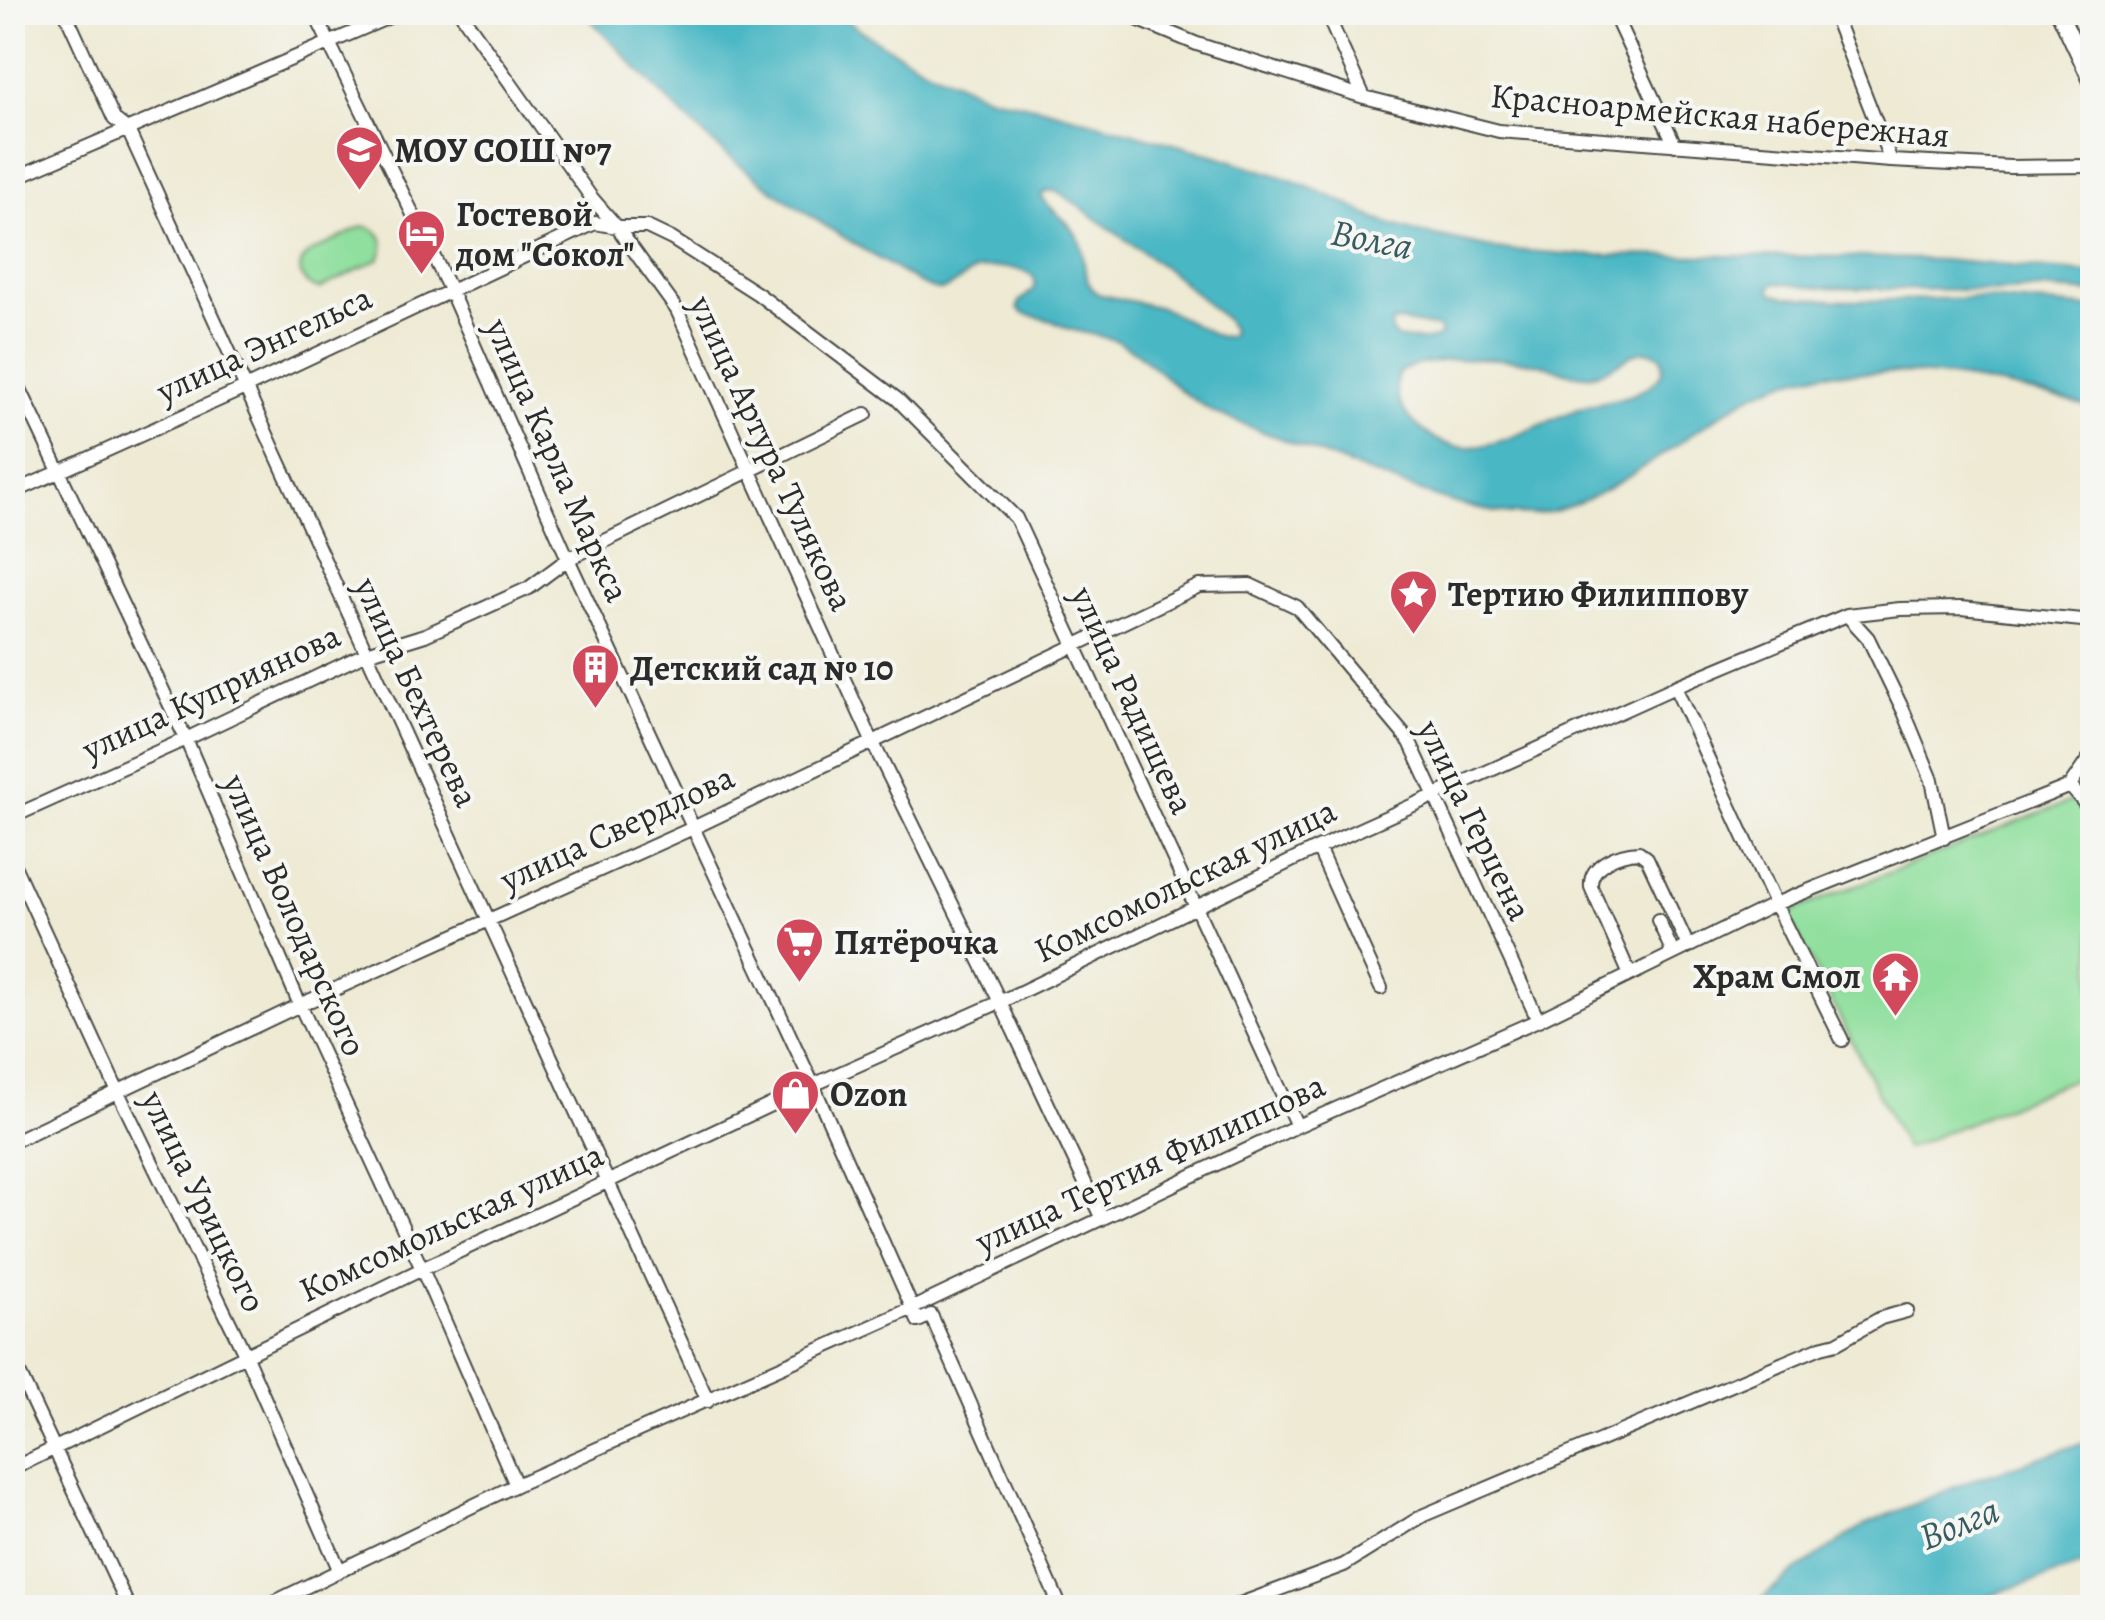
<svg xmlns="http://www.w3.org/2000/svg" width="2105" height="1620" font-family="Alegreya,serif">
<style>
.green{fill:#90df9e;stroke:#5e8564;stroke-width:2.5}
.water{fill:#49b7c4;stroke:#3a7178;stroke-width:2.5;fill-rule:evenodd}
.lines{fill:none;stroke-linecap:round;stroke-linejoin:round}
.minor-casing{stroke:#484844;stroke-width:16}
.major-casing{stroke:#484844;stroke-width:19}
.minor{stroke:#fff;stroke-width:12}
.major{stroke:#fff;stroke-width:15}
.labels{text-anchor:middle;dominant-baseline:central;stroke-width:8;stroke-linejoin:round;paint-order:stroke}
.street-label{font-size:35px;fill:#2b2b2b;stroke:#f6f6f2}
.poi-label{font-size:35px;font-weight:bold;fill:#2b2b2b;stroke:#f6f6f2;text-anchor:start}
.water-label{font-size:38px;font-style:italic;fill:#365c61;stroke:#f6f6f2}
</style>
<rect width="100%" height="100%" fill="#f6f6f2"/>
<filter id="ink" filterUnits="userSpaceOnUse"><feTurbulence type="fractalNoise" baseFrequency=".01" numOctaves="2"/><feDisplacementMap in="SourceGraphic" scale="20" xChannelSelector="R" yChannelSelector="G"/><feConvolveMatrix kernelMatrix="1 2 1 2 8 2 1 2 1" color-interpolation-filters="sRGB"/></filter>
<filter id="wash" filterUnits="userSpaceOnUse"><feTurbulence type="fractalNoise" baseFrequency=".0048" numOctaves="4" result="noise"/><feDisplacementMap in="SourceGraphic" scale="40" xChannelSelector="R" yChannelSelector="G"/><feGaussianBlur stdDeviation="2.25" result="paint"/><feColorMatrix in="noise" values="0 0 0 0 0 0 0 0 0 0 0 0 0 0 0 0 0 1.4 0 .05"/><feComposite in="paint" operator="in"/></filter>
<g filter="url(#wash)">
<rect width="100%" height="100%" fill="#eeead4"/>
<!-- green -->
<path class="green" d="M363 226C382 229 388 243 379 259L319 289C301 284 295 270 306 255Z
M2081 797 2092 812V1071L1906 1149 1787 913Z"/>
<!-- water -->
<path class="water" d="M584 13H836L877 41 925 68 987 96 1043 108 1214 155 1289 179 1339 200 1378 220 1413 231 1496 249 1582 255 1863 257 1943 260 2092 273V293L2038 289 1992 292 1967 290 1819 288 1777 283 1770 287 1772 293 1785 297 1847 301 1976 298 2092 308V408C2015 385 1934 369 1853 373 1840 373 1827 372 1815 374 1783 379 1750 394 1724 412 1676 444 1596 508 1538 514 1483 519 1413 489 1362 470 1312 451 1263 432 1213 412L1184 393 1136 352 1115 340 1069 329 1052 321 1022 313 1018 309 1019 302C1024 297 1034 292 1035 284 1037 265 989 266 977 270 964 274 955 288 942 290 934 291 927 286 919 283 851 242 781 201 720 149 671 107 629 59 584 13ZM1046 191H1056L1065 196 1177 277 1226 320 1231 328 1232 334 1228 337 1217 336 1162 308 1098 294C1080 281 1087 259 1079 240 1071 221 1052 213 1041 196ZM1400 321 1438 328 1441 335C1429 343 1410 340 1397 338 1392 333 1389 329 1393 322ZM1643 351 1653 352 1661 356C1664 368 1663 375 1653 383 1636 398 1608 400 1587 406 1550 418 1499 450 1461 447 1440 445 1421 431 1408 416 1397 402 1393 390 1399 373 1425 355 1508 357 1539 364 1555 367 1569 376 1585 375 1608 374 1622 357 1643 351Z
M2092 1440V1563L2005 1590 1963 1607H1751L1794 1572 1866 1524 1974 1479Z"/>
</g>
<g filter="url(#ink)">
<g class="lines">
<defs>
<path id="minor" d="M65 12 114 119 128 130 708 1401
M314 12 450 290 568 559 813 1085 918 1321 931 1315 1061 1608
M460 12 591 197 617 227H647L672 239 758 294 897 399 1016 518 1297 1126
M1120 12 1197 44 1364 97 1499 131 1891 161 2010 167 2092 166
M1326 12 1364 97
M1613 12 1675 145
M1833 12 1891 161
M12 179 401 12
M12 372 186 739 300 1005 422 1269 516 1485
M12 493 245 388 595 223 617 227 677 310 872 741 1000 1002 1102 1219
M1847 615 1868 638 1904 712 1932 780 1944 838
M1675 687 1775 904 1842 1040
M2070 786 2092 754
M2070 786 2092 812
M12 817 186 739 367 653 425 635 529 588 568 559 866 414
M1318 848 1381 988
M12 861 117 1090 245 1354 339 1569
M1658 920 1673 953
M1630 975 1591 887C1589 864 1619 853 1639 852L1647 858 1688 946
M12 1142 300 1005 693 828 1199 586 1250 585 1297 607 1410 742 1538 1020
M12 1358 129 1608
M12 1469 422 1269 813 1085 1000 1002 1318 848 1675 687 1847 615 1900 609 1961 608 2092 621
M262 1608 516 1485 913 1308 1297 1126 1538 1020 1775 904 2070 786
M1229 1608 1344 1565 1424 1515 1821 1347 1837 1343 1881 1318 1907 1311"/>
<path id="major" d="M2059 12 2092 82"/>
</defs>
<!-- minor casing -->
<use href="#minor" class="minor-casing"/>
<!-- major casing -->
<use href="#major" class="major-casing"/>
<!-- minor -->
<use href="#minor" class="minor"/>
<!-- major -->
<use href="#major" class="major"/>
</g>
</g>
<!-- icons -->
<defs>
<symbol id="school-pin" viewBox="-11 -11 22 30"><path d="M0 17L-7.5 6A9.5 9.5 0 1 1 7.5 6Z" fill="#d1495b" stroke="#f6f6f2"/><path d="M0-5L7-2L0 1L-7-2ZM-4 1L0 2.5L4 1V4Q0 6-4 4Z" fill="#fff"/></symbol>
<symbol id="hotel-pin" viewBox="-11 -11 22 30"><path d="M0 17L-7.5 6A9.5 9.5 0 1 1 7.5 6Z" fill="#d1495b" stroke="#f6f6f2"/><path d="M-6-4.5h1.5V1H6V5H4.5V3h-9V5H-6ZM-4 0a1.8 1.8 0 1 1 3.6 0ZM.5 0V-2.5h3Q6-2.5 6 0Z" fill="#fff"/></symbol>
<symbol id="sight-pin" viewBox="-11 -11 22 30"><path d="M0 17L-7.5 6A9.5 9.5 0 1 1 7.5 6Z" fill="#d1495b" stroke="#f6f6f2"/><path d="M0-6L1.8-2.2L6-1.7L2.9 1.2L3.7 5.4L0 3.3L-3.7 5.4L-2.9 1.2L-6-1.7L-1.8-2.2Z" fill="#fff"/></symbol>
<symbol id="building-pin" viewBox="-11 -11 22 30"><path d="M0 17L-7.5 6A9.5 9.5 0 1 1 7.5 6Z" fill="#d1495b" stroke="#f6f6f2"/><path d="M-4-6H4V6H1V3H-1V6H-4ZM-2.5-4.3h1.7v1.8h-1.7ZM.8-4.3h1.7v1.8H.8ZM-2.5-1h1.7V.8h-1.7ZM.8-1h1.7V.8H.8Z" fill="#fff"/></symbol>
<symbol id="supermarket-pin" viewBox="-11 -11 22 30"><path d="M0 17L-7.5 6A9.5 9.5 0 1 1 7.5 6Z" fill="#d1495b" stroke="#f6f6f2"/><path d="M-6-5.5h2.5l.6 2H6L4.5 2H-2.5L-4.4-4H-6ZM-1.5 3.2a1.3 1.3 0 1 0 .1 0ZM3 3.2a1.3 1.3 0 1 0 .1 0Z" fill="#fff"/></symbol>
<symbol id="temple-pin" viewBox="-11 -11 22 30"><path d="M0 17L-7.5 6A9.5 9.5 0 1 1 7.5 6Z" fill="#d1495b" stroke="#f6f6f2"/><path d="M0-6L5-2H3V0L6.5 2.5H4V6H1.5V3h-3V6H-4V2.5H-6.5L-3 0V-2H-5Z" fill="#fff"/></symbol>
<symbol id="shop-pin" viewBox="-11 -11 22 30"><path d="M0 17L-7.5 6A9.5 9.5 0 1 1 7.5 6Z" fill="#d1495b" stroke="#f6f6f2"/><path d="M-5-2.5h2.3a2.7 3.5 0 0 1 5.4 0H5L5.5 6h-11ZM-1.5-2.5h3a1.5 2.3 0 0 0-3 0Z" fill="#fff"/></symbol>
</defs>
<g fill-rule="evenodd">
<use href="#school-pin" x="332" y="122" width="55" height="75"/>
<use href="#hotel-pin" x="394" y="206" width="55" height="75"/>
<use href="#sight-pin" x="1386" y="566" width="55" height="75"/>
<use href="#building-pin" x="568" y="640" width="55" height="75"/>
<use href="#supermarket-pin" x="772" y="914" width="55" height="75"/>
<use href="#temple-pin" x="1868" y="948" width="55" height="75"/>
<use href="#shop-pin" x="768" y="1066" width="55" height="75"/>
</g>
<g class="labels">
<!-- street labels -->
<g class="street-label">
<text transform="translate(1720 115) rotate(5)">Красноармейская набережная</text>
<text transform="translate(264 344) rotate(-25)">улица Энгельса</text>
<text transform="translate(772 453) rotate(65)">улица Артура Тулякова</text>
<text transform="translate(558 460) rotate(66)">улица Карла Маркса</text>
<text transform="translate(211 692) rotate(-25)">улица Куприянова</text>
<text transform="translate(417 692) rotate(65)">улица Бехтерева</text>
<text transform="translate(1133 700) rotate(65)">улица Радищева</text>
<text transform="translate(1475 820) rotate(64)">улица Герцена</text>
<text transform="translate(617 828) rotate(-25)">улица Свердлова</text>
<text transform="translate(1185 880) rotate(-26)">Комсомольская улица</text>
<text transform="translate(295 915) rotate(66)">улица Володарского</text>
<text transform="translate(1150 1163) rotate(-25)">улица Тертия Филиппова</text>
<text transform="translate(204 1201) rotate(64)">улица Урицкого</text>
<text transform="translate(451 1222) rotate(-25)">Комсомольская улица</text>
</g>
<!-- poi labels -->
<g class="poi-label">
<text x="394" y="150">МОУ СОШ №7</text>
<text x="456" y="214">Гостевой<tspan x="456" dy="40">дом "Сокол"</tspan></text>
<text x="1448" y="594">Тертию Филиппову</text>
<text x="630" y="668">Детский сад № 10</text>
<text x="834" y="942">Пятёрочка</text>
<text x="1861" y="976" text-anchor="end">Храм Смол</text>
<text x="830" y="1094">Ozon</text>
</g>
<!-- water labels -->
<g class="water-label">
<text transform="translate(1372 239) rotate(11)">Волга</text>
<text transform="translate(1959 1523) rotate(-22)">Волга</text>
</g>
</g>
<!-- margin -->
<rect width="2105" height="1620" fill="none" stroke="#f6f6f2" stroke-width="50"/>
</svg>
